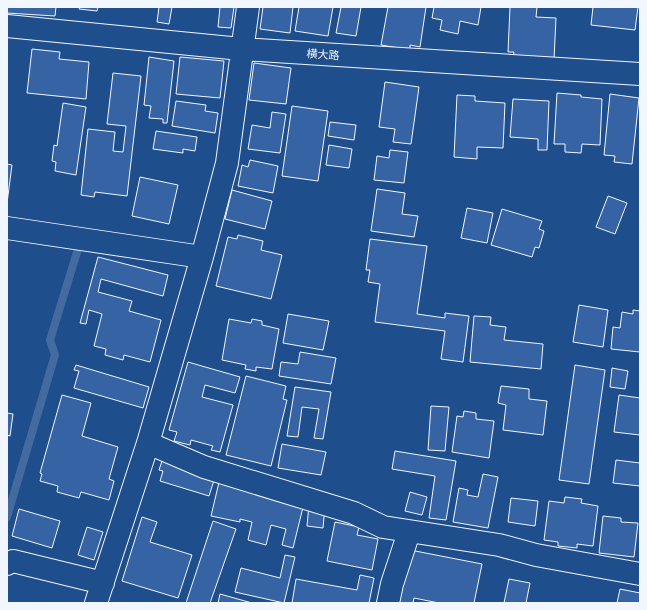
<svg xmlns="http://www.w3.org/2000/svg" width="647" height="610" font-family="'Golos Text','Noto Sans JP',sans-serif">
<style>
.lines{fill:none;stroke-linecap:round;stroke-linejoin:round}
.stream{stroke:#446ba0;stroke-width:8}
.building{fill:#3563a3;stroke:#f2f6ff}
.street-casing{stroke:#f2f6ff;stroke-width:24}
.street{stroke:#1f4e8c;stroke-width:22}
.labels{text-anchor:middle;dominant-baseline:central;stroke-width:3;stroke-linejoin:round;paint-order:stroke}
.street-label{font-size:11px;fill:#f2f6ff;stroke:#1f4e8c}
</style>
<rect width="100%" height="100%" fill="#1f4e8c"/>
<g class="lines">
<!-- stream -->
<path class="stream" d="M7 517 55 355 50 340 78 249"/>
</g>
<!-- building -->
<path class="building" d="M7 7H56L55 16 7 13Z
M80 7H98L97 11 79 9Z
M159 7H172L169 24 157 22Z
M220 7H234L231 28 218 27Z
M263 7H293L290 33 260 29Z
M299 7H333L328 36 295 31Z
M341 7H361L356 36 336 33Z
M388 7H426L420 47 410 45V50L381 45Z
M434 7H481L478 25 460 21 458 34 440 30 442 20 432 18Z
M510 7H537L536 17 556 18 554 60 513 58 514 52H508Z
M593 7H638L635 30 591 25Z
M32 49 60 52 59 59 89 62 86 99 27 93Z
M149 57 174 61 167 123H163V119L149 118 151 106 144 105Z
M180 57 224 61 220 98 176 94Z
M254 63 291 68 286 104 249 100Z
M113 73 141 76 127 196 95 192 94 197 81 195 88 129 115 132 113 151 123 152 126 126 107 124Z
M385 82 419 87 411 144 393 142 395 129 379 127Z
M557 93 581 95V97L602 99 600 145 582 144 581 153 565 152V144H554Z
M610 94 639 98 632 164 614 162 615 156 604 155Z
M457 95 475 96V101L505 103 503 148 477 147V159L454 157Z
M513 99 549 101 547 150H538V139L510 137Z
M176 101 206 105 205 111 218 113 215 133 172 126Z
M63 103 86 107 76 175 55 171 56 162 52 161 54 145 57 146Z
M292 106 328 111 318 181 282 176Z
M272 112 286 114 280 153 248 149 252 125 270 128Z
M330 122 356 125 354 140 328 136Z
M156 131 197 137 195 151 183 149V153L153 149Z
M329 145 352 149 349 168 326 165Z
M390 150 408 152 404 183 374 180 377 156 389 158Z
M250 160 278 166 273 193 238 186 242 165 248 167Z
M7 164 12 165 7 203Z
M140 177 178 185 169 224 132 216Z
M377 189 405 193 402 214 418 216 414 237 371 231Z
M232 190 272 201 265 229 225 219Z
M608 196 627 203 615 234 596 227Z
M467 208 493 213 487 243 461 238Z
M502 209 542 221 539 229 544 231 539 248 535 247 532 257 491 245Z
M238 235 263 241 261 250 282 255 271 299 216 286 228 237 237 239Z
M370 239 427 246 417 314 445 318V313L469 316 463 362 441 359 445 331 375 322 380 284 368 282 370 270H366Z
M98 257 168 275 163 296 101 279 98 292 132 301 129 311 161 320 150 362 124 355 123 360 105 355 106 349 94 346 102 314 89 310 86 324 80 323Z
M579 305 608 310 603 347 573 342Z
M633 310 640 311V352L611 349 613 327 620 328 622 312 633 314Z
M288 314 329 321 323 350 283 343Z
M474 316 491 317 490 325 506 327 504 340 543 344 541 369 470 362Z
M229 319 251 323 252 319 262 321V325L279 329 272 369 256 367V371L245 369 246 365 222 360Z
M300 352 336 358 331 384 279 376 281 362 298 364Z
M188 362 240 377 235 393 205 385 202 397 233 405 220 452 211 450 213 446 191 440 190 445 174 441 177 432 169 430Z
M76 365 149 387 143 408 74 388 79 371 74 370Z
M575 365 605 370 589 484 559 480Z
M612 368 628 371 625 389 610 387Z
M246 376 286 386 283 399 287 400 271 466 226 455Z
M501 386 529 389V399L547 401 543 435 503 430 506 405 498 403Z
M295 387 331 392 323 439 314 438 319 409 302 407 298 437 287 436Z
M62 395 91 403 82 436 118 447 109 479 114 481 109 500 81 492 79 498 57 492 58 486 40 481 42 474 40 473Z
M619 395 640 398V435L614 432Z
M431 406 449 407 445 451 428 450Z
M464 411 476 413V419L494 421 489 458 452 452 457 416 463 417Z
M7 413 13 414 10 436 7 435Z
M282 444 326 452 321 475 278 468Z
M395 451 456 461 446 520 429 518 435 476 392 469Z
M616 460 640 463V486L613 483Z
M162 461 215 477 209 496 160 481 163 471 159 470Z
M483 474 498 477 488 528 453 522 459 488 468 490 467 495 478 497Z
M220 478 305 499 293 548 282 545 286 529 271 525 266 545 248 540 252 522 240 519V522L211 516Z
M410 492 427 497 422 515 405 511Z
M565 497 582 499 581 503 598 506 593 546 577 544V548L558 546V542L544 540 549 501 564 503Z
M511 498 538 501 535 526 508 522Z
M309 505 325 507 323 528 307 526Z
M19 509 60 521 52 548 12 536Z
M603 516 621 518V522L638 523 634 557 599 553Z
M142 517 157 522 150 542 192 555 178 598 122 581Z
M213 521 236 529 210 603H186Z
M335 522 359 527 357 535 378 539 372 570 327 561Z
M87 527 103 532 94 560 78 555Z
M405 549 482 564 474 603H439L414 598 413 603H394Z
M285 555 295 557 284 603 235 592 241 568 280 578Z
M360 575 374 578 369 603H292L296 579 357 590Z
M509 579 530 583 526 603H504Z
M620 589 640 593V603H617Z
M220 594 252 603H218Z"/>
<g class="lines">
<defs>
<path id="street" d="M7 26 241 49 640 74
M7 228 202 257
M148 443 204 467 354 513 383 527 499 545 536 555 640 574
M7 564 13 561 103 583
M96 603 148 443 202 257 227 163 248 7
M388 603 392 584 409 532"/>
</defs>
<!-- street casing -->
<use href="#street" class="street-casing"/>
<!-- street -->
<use href="#street" class="street"/>
</g>
<g class="labels">
<!-- street labels -->
<g class="street-label">
<text transform="translate(323 54) rotate(4)">横大路</text>
</g>
</g>
<!-- border -->
<rect width="647" height="610" fill="none" stroke="#f2f6ff" stroke-width="16"/>
</svg>
